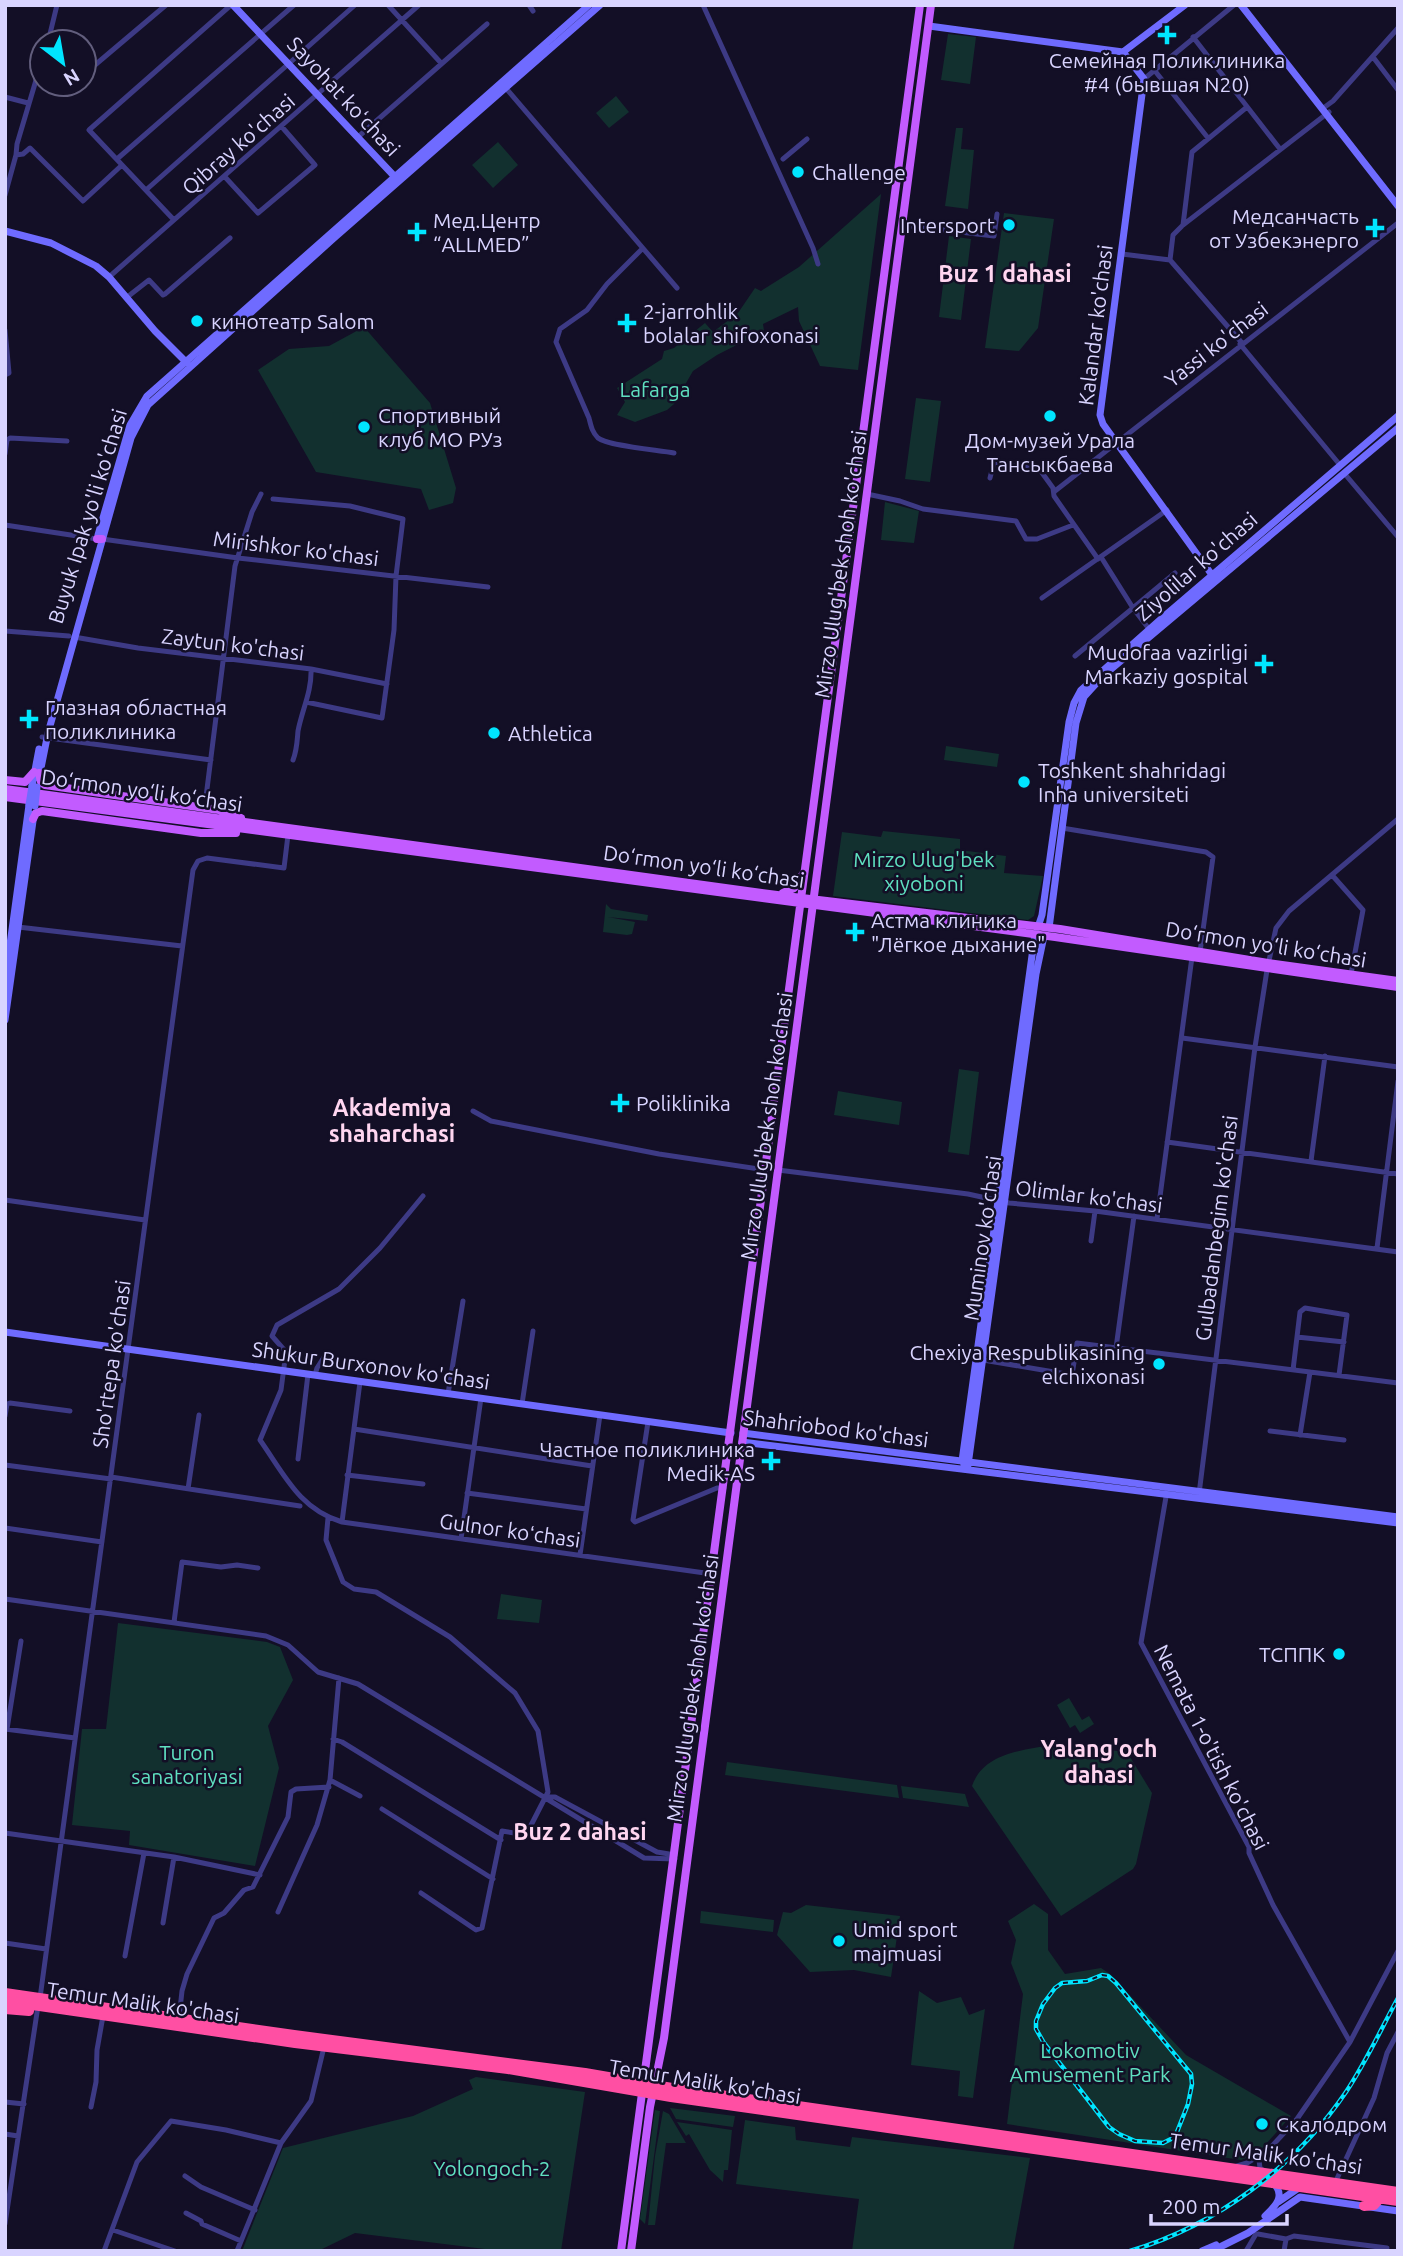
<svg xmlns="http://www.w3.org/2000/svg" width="1403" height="2256" font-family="Ubuntu,sans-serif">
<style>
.green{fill:#12302f}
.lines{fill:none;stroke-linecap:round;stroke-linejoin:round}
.street{stroke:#3d3a85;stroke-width:5}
.secondary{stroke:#6f6bff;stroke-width:7}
.primary{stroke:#c25bff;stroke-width:8}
.highway{stroke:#ff4fa3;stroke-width:10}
.rail-casing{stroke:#00e5ff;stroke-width:4.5}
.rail{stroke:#130f26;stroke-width:2;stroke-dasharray:5;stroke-linecap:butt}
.secondary-bridge{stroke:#6f6bff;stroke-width:7}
.poi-dot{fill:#00e5ff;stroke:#130f26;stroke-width:2.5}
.labels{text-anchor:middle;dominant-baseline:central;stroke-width:5;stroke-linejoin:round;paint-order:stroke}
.poi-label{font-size:21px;fill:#d9d4ff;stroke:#130f26;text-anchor:start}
.street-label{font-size:21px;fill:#d9d4ff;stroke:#130f26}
.park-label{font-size:21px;fill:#5fe0c0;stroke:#130f26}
.neighbourhood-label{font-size:23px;font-weight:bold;fill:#ffd6f0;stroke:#130f26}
</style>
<rect width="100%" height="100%" fill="#130f26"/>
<!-- green -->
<path class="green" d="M948 34 976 37 970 84 941 80Z
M616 96 629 112 609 128 596 113Z
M956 128H963L961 149 974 150 968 209 945 206Z
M498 142 518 165 493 188 472 165Z
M881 194 858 370 820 366 799 321 798 307 763 324 764 331 717 355 693 371 674 404 667 410 635 422 617 415 625 402 617 388 662 359 664 351 674 348 705 323 713 332 738 313 755 288 761 291 799 267Z
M1004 213 1054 219 1038 328 1019 351 985 348Z
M949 236 971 239 961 320 939 317Z
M364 327 430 403 456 488 453 503 429 510 421 489 316 472 258 370 289 349 329 346Z
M916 398 941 401 930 482 905 479Z
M885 502 919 511 914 543 881 540Z
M946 746 999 754 997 767 944 760Z
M883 831 960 839V850L1006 856 1004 873 1043 876 1034 916 1028 920 833 896 842 832 881 837Z
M606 904 611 909 648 915 647 921 608 917 635 922 632 934 627 935 603 932Z
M959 1069 979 1072 969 1155 948 1152Z
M838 1091 902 1102 899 1125 834 1115Z
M501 1594 542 1600 539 1623 497 1619Z
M118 1623 267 1642 280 1647 293 1680 268 1726 279 1768 255 1866 129 1845 130 1831 72 1825 82 1729H106Z
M1069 1698 1082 1720 1089 1716 1094 1724 1080 1733 1075 1725 1070 1728 1057 1705Z
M1054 1744 1127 1752 1152 1793 1136 1864 1133 1869 1061 1916 972 1786C984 1752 1023 1751 1054 1744Z
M727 1762 897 1785 899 1798 725 1775Z
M901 1786 965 1794 969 1807 903 1798Z
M1034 1904 1048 1914V1950L1065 1974 1101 1968 1110 1974 1186 2055 1291 2116 1257 2154 1241 2160 1007 2124 1023 1994 1011 1963 1016 1940 1008 1921Z
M806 1905 900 1916 891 1977 854 1970 810 1972 777 1935 783 1912 791 1913Z
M701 1911 774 1920 773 1932 700 1923Z
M919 1991 937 2003 961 1997 969 2015 985 2009 973 2098 958 2096 960 2071 911 2065Z
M476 2077 585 2092 561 2251H501L355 2233 318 2251H242L283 2148 413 2116 473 2089 469 2080Z
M670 2108 735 2116 733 2127 676 2119Z
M655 2110 660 2111 645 2224 640 2219Z
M663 2111 669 2114 686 2143H666L655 2225H648L655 2156Z
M745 2120 795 2127 796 2140 850 2147 852 2137 1030 2158 1013 2251H852L859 2199 736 2184Z
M677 2122 732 2130 728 2170H724L723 2182 710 2170 689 2134 686 2136Z"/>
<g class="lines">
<!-- street -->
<path class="street" d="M388 5 441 63
M529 5 533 11
M703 5 813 248 818 264
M1193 37 1280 149
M48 42 57 5
M1373 57 1398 90
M95 65 166 5
M1155 71 1208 138
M1144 79 1234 5
M504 86 677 288
M5 97 28 103
M1322 109 1333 101 1398 28
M358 137 487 24
M16 155 23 154 30 148 83 201 122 165
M117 159 294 5
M783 159 807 139
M225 177 258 213 315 165 282 127
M146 190 355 5
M5 195 16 155 17 144 42 60
M174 220 89 130 231 5
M902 225 994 236 997 214
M1183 225 1192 152 1247 107
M642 249 607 284 587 310 560 329 556 342 589 418C591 426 592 432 598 438 608 446 658 450 674 453
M1122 254 1170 260
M1170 260 1173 235 1183 225 1329 112
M1170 260 1242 343
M109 277 419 5
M126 298 149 280 163 295 165 294 230 238
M5 330 9 373 5 375
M1240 344 1340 465
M5 454 7 440 10 438 67 441
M1344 473 1398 537
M990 478 994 462 1040 470 1053 488 1054 496 1098 559
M1055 491 1398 223
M867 494 900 501 923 509 1016 521 1026 539H1037L1073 525
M273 499 350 506 403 519 396 576 394 630 382 718 306 702
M5 525 97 539
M102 539 238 558 488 587
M1042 598 1167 510
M1149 629 1133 608 1175 573
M5 631 69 636
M74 637 138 648 311 669 387 684
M1075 656 1133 608 1101 557
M42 737 211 760
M293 760C297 750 297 742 298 731 302 710 312 691 311 669
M206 797 235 566 252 512 261 494
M1062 828 1206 852 1213 857 1200 952
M1332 875 1363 910 1351 974
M18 927 182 946
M1182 1038 1398 1067
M473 1111 491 1121 659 1154 766 1170
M1167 1142 1398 1174
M1311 1161 1325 1056
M778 1170 968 1194 1009 1203 1095 1211 1398 1252
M423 1196 380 1248 339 1289 277 1325 272 1336 286 1352 281 1390 260 1440C284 1474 299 1509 342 1522L712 1574
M5 1200 145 1220
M1157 1219 1192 957
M1091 1241 1095 1211
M1377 1248 1398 1081
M1297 1337 1344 1342
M1116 1348 1134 1216
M286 1352 297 1357
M983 1360 1072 1375 1077 1343 1398 1383
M1293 1370 1300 1312 1305 1308 1347 1315 1339 1375
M315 1375 317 1368 326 1354
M448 1394 463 1301
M522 1404 533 1331
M5 1416 7 1404 10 1403 70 1411
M648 1422 633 1520 635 1522 717 1488H724
M354 1429 592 1466
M1270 1431 1344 1440
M1300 1435 1310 1372
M298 1459 308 1374
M5 1465 111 1479
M347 1475 423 1484
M111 1477 300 1506
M188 1489 199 1415
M1167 1491 1141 1643 1249 1847V1853L1273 1905 1350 2042
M467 1493 586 1509
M1199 1494 1255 1047 1267 970 1276 928 1289 911 1398 819
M328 1518 326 1540 343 1582 354 1589 376 1592 450 1637 515 1693 538 1731 548 1792 526 1835 502 1831 482 1928 476 1930 421 1893
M342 1522 360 1382
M5 1528 102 1542
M461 1539 481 1398
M580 1555 600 1415
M5 1599 266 1636 288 1645 318 1672 358 1684 644 1858 675 1859
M174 1622 182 1562 221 1567 237 1565 258 1568
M339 1678 330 1780 360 1796
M5 1729 75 1738
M7 1729 21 1641
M333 1739 342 1742 501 1840
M545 1797H555L657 1852 675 1855
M382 1809 493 1879
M5 1833 174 1857 260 1875
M278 1912 317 1825 330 1780
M163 1923 174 1857
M5 1943 46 1949
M125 1956 144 1853
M40 1998 193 870 198 861 207 858 284 868 288 835
M179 2018 182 1991 187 1974 214 1918 224 1913 244 1890 253 1887 288 1817 291 1792 296 1789 329 1787
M5 2102 24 2104
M91 2107 96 2082 97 2050 103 2016
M5 2134 18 2136
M1237 2166 1247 2163 1260 2155
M1264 2171 1260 2168 1259 2160 1297 2119 1350 2042 1398 1951
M185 2176 201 2187 255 2210
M1335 2183 1374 2098 1387 2053 1398 2032
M186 2213 201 2221 202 2224 241 2241
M5 2224 38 2006
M113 2230 175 2251
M1258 2234 1286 2239 1294 2236 1387 2248
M104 2251 137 2162 171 2121 226 2130 281 2143
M237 2251 281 2143 311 2101 324 2047
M1246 2251 1256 2234
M1284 2251 1286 2239"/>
<!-- secondary -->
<path class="secondary" d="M233 5 396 178
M1241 5 1398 206
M929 26 1123 52
M1123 52 1144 79 1100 415 1103 424 1212 575
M1123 52 1185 5
M5 231 51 243 96 266 109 277 155 331 187 363
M98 535 130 425 147 396 589 5
M39 778 48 733 131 438 148 405 333 239 600 5
M32 786 39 749
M1038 927 1042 915 1069 722 1074 703 1081 690 1162 618 1398 416
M1049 928 1076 723 1084 697 1104 675 1398 428
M5 981 29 805
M5 1020 34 814
M5 1332 731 1433
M743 1433 1398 1517
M742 1442 1398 1523
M964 1464 962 1461 1035 934
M968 1465 1036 974 1044 936
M1278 2202 1300 2187
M1265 2216C1276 2206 1286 2195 1273 2183
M1202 2251 1216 2245
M1212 2251 1248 2233 1300 2197 1398 2211"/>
<!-- primary -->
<path class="primary" d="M97 539H102
M39 773 41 782 45 785 219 810 241 818
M5 780 25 782 34 772
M5 789 777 895 1060 929 1268 963 1398 981
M5 797 1055 937 1398 987
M33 819 36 813 42 811 201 833H236
M783 893 794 888 803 874
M621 2251 920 5
M631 2251 650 2107 664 2038 931 5"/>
<!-- highway -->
<path class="highway" d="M5 1993 294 2035 585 2073 672 2088 1398 2192
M5 2001 295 2043 508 2069 671 2097 1398 2201
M5 2009 29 2011
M1364 2206 1374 2205 1380 2198"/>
<defs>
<path id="rail" d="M1102 1975 1108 1976 1116 1983 1191 2074 1192 2084 1188 2104 1175 2137 1163 2143 1135 2141 1119 2134 1109 2127 1044 2043 1036 2029V2021L1043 2004 1055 1988 1062 1983 1087 1981Z
M1130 2251C1217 2225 1295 2167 1346 2092 1366 2062 1381 2029 1398 1998"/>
</defs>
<!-- rail casing -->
<use href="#rail" class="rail-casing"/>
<!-- rail -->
<use href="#rail" class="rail"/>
<!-- secondary-bridge -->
<path class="secondary-bridge" d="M29 805 32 786
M35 806 37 787"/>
</g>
<!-- markers -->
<g class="poi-dot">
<path d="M1163.5 24.5h7v7h7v7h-7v7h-7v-7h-7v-7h7z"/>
<circle cx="798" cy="172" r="7"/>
<circle cx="1009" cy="225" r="7"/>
<path d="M1371.5 217.5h7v7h7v7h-7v7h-7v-7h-7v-7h7z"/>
<path d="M413.5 221.5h7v7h7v7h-7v7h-7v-7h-7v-7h7z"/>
<circle cx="197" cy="321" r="7"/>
<path d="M623.5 312.5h7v7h7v7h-7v7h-7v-7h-7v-7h7z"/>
<circle cx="1050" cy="416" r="7"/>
<circle cx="364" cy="427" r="7"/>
<path d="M1260.5 653.5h7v7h7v7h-7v7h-7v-7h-7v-7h7z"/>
<path d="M25.5 708.5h7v7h7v7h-7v7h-7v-7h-7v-7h7z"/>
<circle cx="494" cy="733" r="7"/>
<circle cx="1024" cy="782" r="7"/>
<path d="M851.5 921.5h7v7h7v7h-7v7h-7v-7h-7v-7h7z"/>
<path d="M616.5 1092.5h7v7h7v7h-7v7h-7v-7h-7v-7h7z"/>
<circle cx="1159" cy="1364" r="7"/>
<path d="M767.5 1450.5h7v7h7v7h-7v7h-7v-7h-7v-7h7z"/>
<circle cx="1339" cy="1654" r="7"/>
<circle cx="839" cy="1941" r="7"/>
<circle cx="1262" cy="2124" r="7"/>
</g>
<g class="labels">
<!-- poi labels -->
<g class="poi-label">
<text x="1167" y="60" text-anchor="middle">Семейная Поликлиника<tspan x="1167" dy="24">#4 (бывшая N20)</tspan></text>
<text x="812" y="172">Challenge</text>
<text x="1359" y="216" text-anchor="end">Медсанчасть<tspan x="1359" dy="24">от Узбекэнерго</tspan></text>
<text x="433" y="220">Мед.Центр<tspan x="433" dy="24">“ALLMED”</tspan></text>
<text x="995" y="225" text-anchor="end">Intersport</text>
<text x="643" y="311">2-jarrohlik<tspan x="643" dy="24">bolalar shifoxonasi</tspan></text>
<text x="211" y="321">кинотеатр Salom</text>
<text x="378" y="415">Спортивный<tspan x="378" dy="24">клуб МО РУз</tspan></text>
<text x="1050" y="440" text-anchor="middle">Дом-музей Урала<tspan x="1050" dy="24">Тансыкбаева</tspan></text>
<text x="1248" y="652" text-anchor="end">Mudofaa vazirligi<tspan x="1248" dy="24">Markaziy gospital</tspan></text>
<text x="45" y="707">Глазная областная<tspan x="45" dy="24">поликлиника</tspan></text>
<text x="508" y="733">Athletica</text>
<text x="1038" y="770">Toshkent shahridagi<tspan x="1038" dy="24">Inha universiteti</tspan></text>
<text x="871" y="920">Астма клиника<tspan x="871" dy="24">"Лёгкое дыхание"</tspan></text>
<text x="636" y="1103">Poliklinika</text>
<text x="1145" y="1352" text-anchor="end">Chexiya Respublikasining<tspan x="1145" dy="24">elchixonasi</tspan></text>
<text x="755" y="1449" text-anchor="end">Частное поликлиника<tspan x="755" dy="24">Medik-AS</tspan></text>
<text x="1325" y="1654" text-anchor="end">ТСППК</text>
<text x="853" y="1929">Umid sport<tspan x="853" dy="24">majmuasi</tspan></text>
<text x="1276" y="2124">Скалодром</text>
</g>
<!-- street labels -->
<g class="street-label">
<text transform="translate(344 96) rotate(47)">Sayohat koʻchasi</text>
<text transform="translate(238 144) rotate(-41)">Qibray ko'chasi</text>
<text transform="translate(1095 325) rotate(-83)">Kalandar ko'chasi</text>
<text transform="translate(1216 344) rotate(-38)">Yassi ko'chasi</text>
<text transform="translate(87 516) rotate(-73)">Buyuk Ipak yo'li ko'chasi</text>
<text transform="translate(296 548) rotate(7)">Mirishkor ko'chasi</text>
<text transform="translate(840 564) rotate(-82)">Mirzo Ulug'bek shoh ko'chasi</text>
<text transform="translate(1196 566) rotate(-41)">Ziyolilar ko'chasi</text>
<text transform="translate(233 644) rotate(7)">Zaytun ko'chasi</text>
<text transform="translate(142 790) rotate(8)">Do‘rmon yo‘li ko‘chasi</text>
<text transform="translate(704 866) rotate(8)">Do‘rmon yo‘li ko‘chasi</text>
<text transform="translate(1266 944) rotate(9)">Do‘rmon yo‘li ko‘chasi</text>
<text transform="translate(766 1126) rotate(-82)">Mirzo Ulug'bek shoh ko'chasi</text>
<text transform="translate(1089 1196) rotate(7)">Olimlar ko'chasi</text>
<text transform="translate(1216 1228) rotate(-83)">Gulbadanbegim ko'chasi</text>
<text transform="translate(982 1238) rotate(-82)">Muminov ko'chasi</text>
<text transform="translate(111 1364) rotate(-82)">Sho'rtepa ko'chasi</text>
<text transform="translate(371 1365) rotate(8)">Shukur Burxonov ko'chasi</text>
<text transform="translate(836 1428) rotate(7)">Shahriobod ko'chasi</text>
<text transform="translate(510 1530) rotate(8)">Gulnor koʻchasi</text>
<text transform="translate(692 1688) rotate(-82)">Mirzo Ulug'bek shoh ko'chasi</text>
<text transform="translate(1212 1747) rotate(63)">Nemata 1-o'tish ko'chasi</text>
<text transform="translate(143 2002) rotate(8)">Temur Malik ko'chasi</text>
<text transform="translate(705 2081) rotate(9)">Temur Malik ko'chasi</text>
<text transform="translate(1266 2153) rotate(8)">Temur Malik ko'chasi</text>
</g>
<!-- park labels -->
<g class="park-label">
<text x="655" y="389">Lafarga</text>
<text x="924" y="859">Mirzo Ulug'bek<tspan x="924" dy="24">xiyoboni</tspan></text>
<text x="187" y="1752">Turon<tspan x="187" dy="24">sanatoriyasi</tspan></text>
<text x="1090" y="2050">Lokomotiv<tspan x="1090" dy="24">Amusement Park</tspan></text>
<text x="492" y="2168">Yolongoch-2</text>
</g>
<!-- neighbourhood labels -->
<g class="neighbourhood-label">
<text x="1005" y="273">Buz 1 dahasi</text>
<text x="392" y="1107">Akademiya<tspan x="392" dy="26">shaharchasi</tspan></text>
<text x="1099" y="1748">Yalang'och<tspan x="1099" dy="26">dahasi</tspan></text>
<text x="580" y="1831">Buz 2 dahasi</text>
</g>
</g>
<!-- border -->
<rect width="1403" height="2256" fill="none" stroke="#d9d4ff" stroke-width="14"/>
<!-- north arrow -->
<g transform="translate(63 63) rotate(149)"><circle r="33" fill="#130f26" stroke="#625e7d" stroke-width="2"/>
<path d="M0-5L12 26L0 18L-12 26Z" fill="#00e5ff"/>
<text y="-10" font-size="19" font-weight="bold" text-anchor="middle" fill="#d9d4ff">N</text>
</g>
<!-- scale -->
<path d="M1151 2214v10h136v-10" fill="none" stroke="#d9d4ff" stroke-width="3.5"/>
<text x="1162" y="2214" font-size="21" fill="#d9d4ff" stroke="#130f26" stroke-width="5" paint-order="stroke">200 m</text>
</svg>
